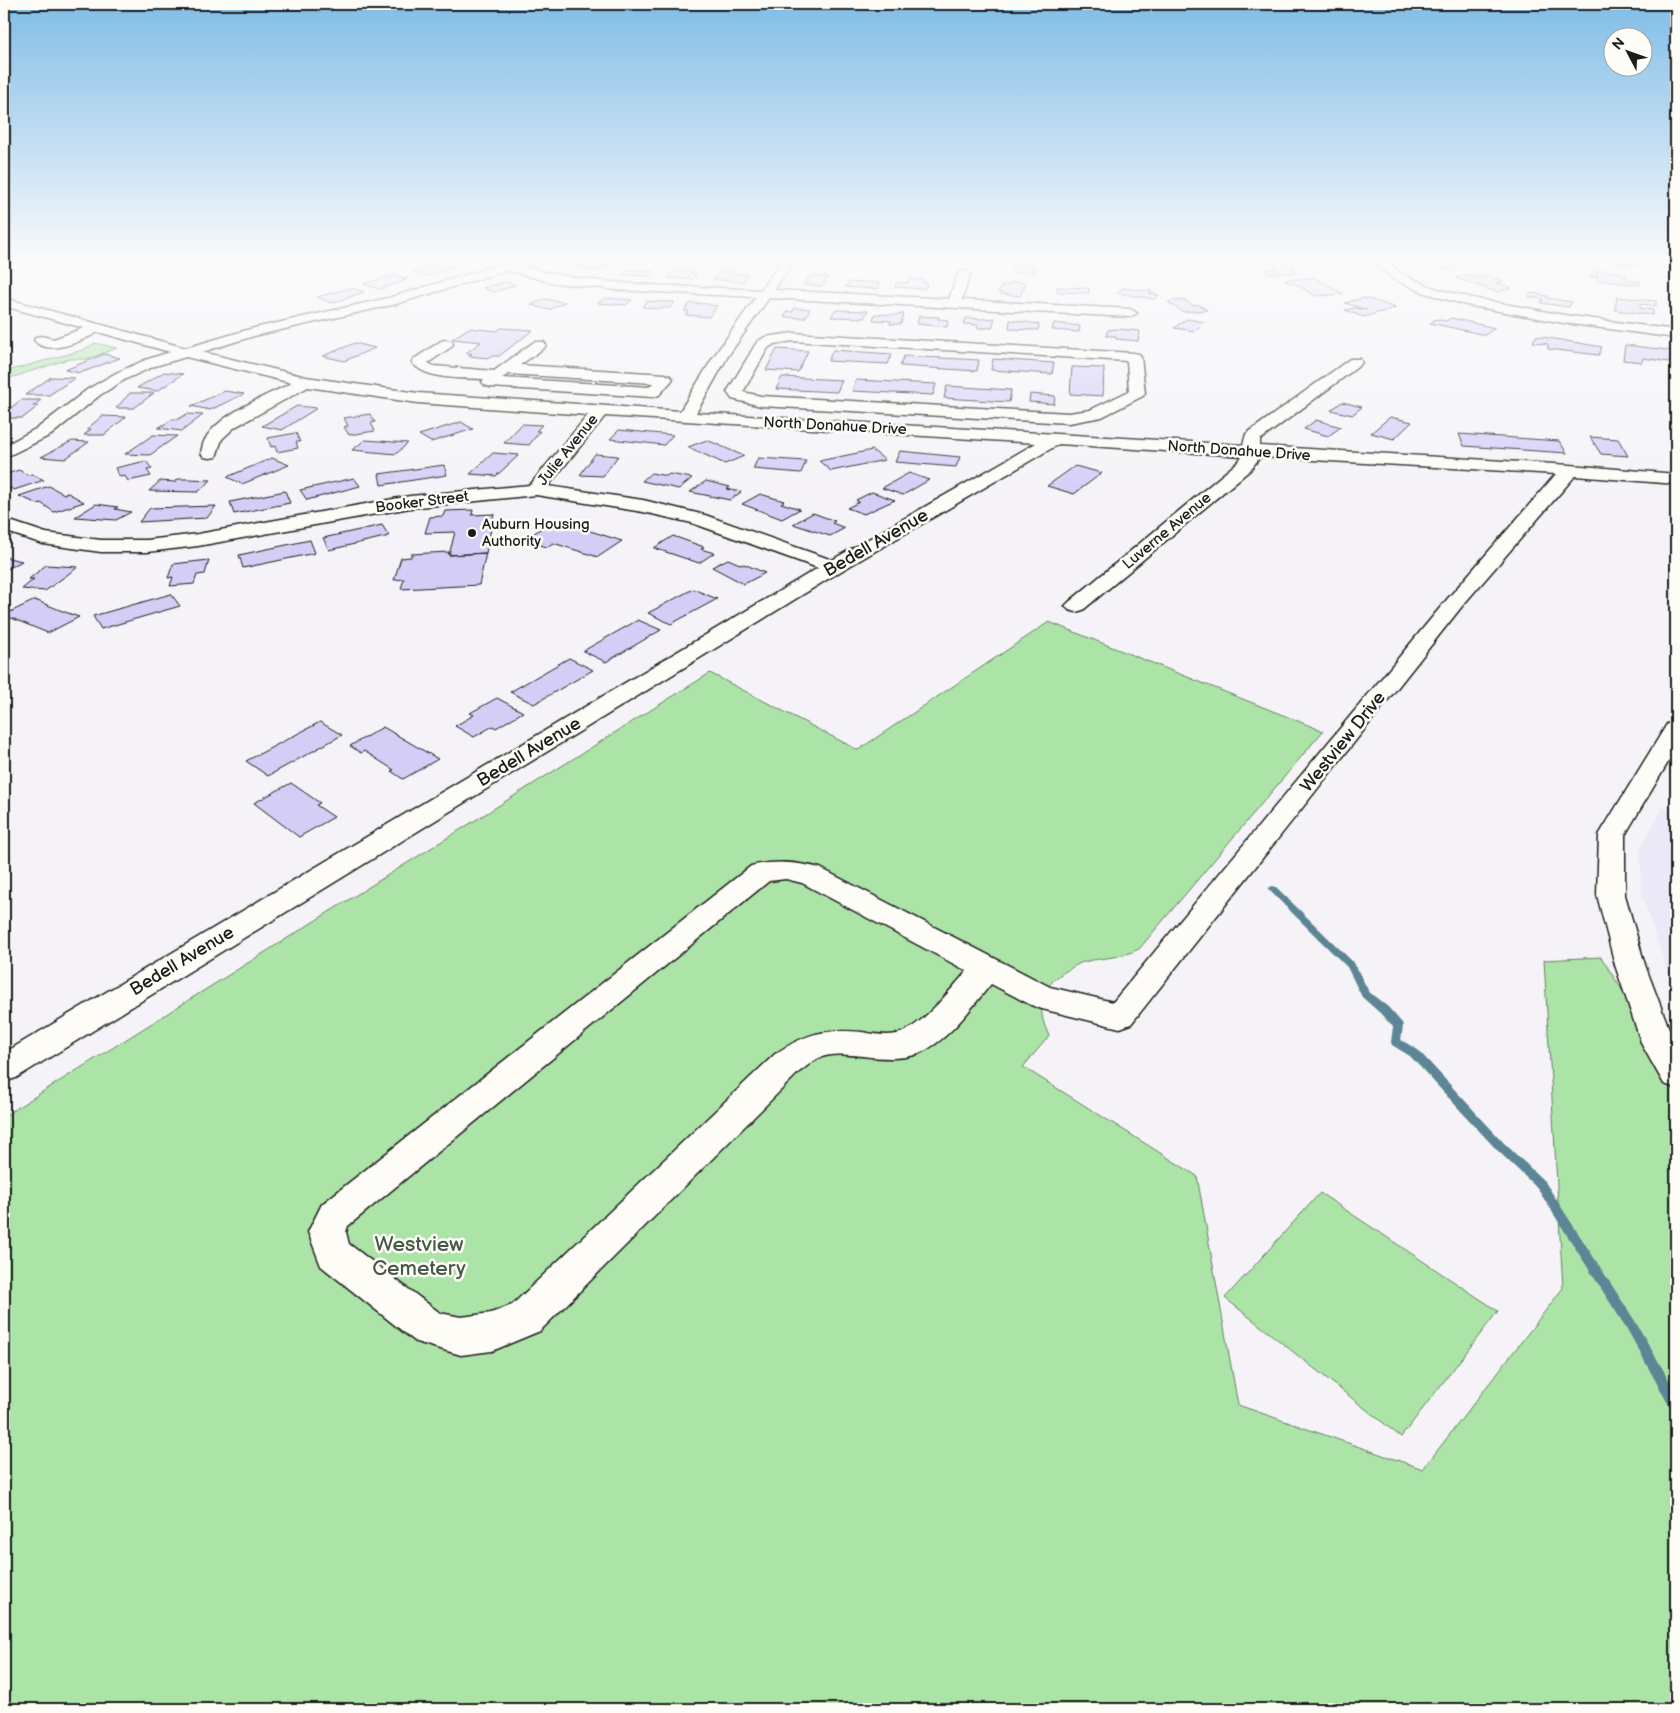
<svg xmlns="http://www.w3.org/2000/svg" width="1680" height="1713" font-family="'Balsamiq Sans',sans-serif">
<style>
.built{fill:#ebe8f7}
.green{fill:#ace4a8;stroke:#648062}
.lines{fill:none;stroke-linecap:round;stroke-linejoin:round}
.stream{fill:#5b8595;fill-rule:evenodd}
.building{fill:#d4cef7;stroke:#1c1c1c}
.minor-casing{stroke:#1c1c1c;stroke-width:3}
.minor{fill:#fdfcf7;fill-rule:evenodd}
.poi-dot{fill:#1c1c1c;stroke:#fdfcf7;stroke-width:2}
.labels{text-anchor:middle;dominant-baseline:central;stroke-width:5;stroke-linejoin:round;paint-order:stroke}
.far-street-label{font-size:15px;fill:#1c1c1c;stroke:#fdfcf7}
.far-poi-label{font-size:15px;fill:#1c1c1c;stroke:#fdfcf7;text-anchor:start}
.street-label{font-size:18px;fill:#1c1c1c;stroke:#fdfcf7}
.near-park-label{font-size:21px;fill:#475846;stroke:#fdfcf7}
</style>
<rect width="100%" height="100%" fill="#f5f3f7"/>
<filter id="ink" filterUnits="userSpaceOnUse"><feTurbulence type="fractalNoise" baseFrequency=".02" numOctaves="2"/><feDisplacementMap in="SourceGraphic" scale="10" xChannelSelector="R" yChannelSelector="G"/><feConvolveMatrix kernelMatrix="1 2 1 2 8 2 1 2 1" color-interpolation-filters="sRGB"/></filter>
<g filter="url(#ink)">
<!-- built -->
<path class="built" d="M1663 808 1676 811V998L1642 895 1640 849Z"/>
<!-- green -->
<path class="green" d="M95 343 117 348 88 359H69L4 380V372L83 350Z
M1049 622 1323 731 1139 949C1118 959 1104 957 1083 962 1077 964 1072 968 1066 971 1039 987 1036 1009 1049 1036L1023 1067 1197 1176 1238 1405 1423 1469 1563 1288 1544 960 1601 957 1676 1075V1709H4V1116L710 673 858 750Z
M1320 1193 1498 1311 1401 1437 1225 1298Z"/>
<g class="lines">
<!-- stream -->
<path class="stream" d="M1273 886 1276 887 1354 963 1369 992 1388 1007 1402 1023 1403 1026 1401 1040 1418 1050 1504 1143 1545 1182 1635 1321 1676 1392V1410L1671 1409 1627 1329 1537 1188 1496 1149 1410 1056 1392 1045 1391 1042 1393 1027 1380 1013 1362 997 1347 967 1270 891 1268 889 1270 887Z"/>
</g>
<!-- building -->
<path class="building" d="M818 260H858L855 267 816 265Z
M898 260H925L931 262 914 268 892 262Z
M1270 260H1289L1297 267H1291L1297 273H1268L1265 269H1278Z
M1429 260H1460L1461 261H1450L1459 268H1439Z
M1596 260H1626L1640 262 1639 266Z
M587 262 609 265 599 271 577 267Z
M1026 263 1030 268H1035L1037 271 1016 273 1009 266Z
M440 264 455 268 428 276 413 272Z
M676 269 694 270 690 273 697 274 693 279 667 278Z
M1592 269 1622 273V276H1626V280L1640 282V285L1598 280V278L1590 277 1591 275 1598 276V273L1592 272Z
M628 270 655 271 650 276 623 275Z
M720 271H732L733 273 747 274 742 282 713 279Z
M395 275 407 279 402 280 405 281 379 289 363 284Z
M1467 275 1478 278 1487 276 1503 281 1496 283 1512 288 1497 292 1456 278Z
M815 276 828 277 822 286 803 285 809 277Z
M1315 278 1343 294 1316 296 1294 283H1290L1285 280Z
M909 279 924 280 923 283H927L925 289 895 287 897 282 908 283Z
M505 282 516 285 494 292 483 288Z
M849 282 880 283 878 289 846 287Z
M1011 282 1026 283 1020 296 1000 294 1001 292H998L1003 285H1009Z
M1057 287 1089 288V293L1057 292Z
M351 288 364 292 332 303 317 297Z
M1122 288 1152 291 1149 293 1159 295 1154 299 1117 293Z
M1531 293 1548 296 1547 298 1572 302 1569 307 1541 303 1543 299 1529 297Z
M1617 297 1656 301V306L1640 304V308L1653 310V315L1615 310Z
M605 298 632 300 626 305 598 303Z
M1363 298 1372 300 1396 308 1363 317 1345 310 1355 308 1367 310 1345 303Z
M544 299 565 302 549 310 531 305Z
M1185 300 1192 305H1199L1207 310 1183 312 1168 302Z
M647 301 662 302H675L670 308H660L658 309 642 307Z
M690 303 709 304 708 305 717 306 709 317 686 315 689 311H684Z
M794 308 810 309 805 318 784 317 788 311 793 312Z
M835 310 868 311 864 318 831 317Z
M875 314 893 315 904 314 901 324H890L891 321 873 320Z
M919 316 939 317 938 319 948 320 947 327 917 324Z
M966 318 981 319 995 318 992 328H977L978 325 964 324Z
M1451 318 1495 328 1485 335 1430 323 1436 319 1446 321Z
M1187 319 1204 322 1195 331 1174 328Z
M1010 320 1039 324 1038 330 1009 329Z
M1054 323 1080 326 1079 332 1052 330Z
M469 328 497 331 501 328 533 330 499 356H493L489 358 468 356 472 354 466 353 481 342 452 339Z
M1117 329 1140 331 1138 341 1116 339V336H1106L1108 330Z
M1536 336 1555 339 1602 347 1599 355 1548 349V344L1533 342Z
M355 343 375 348 344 361 323 356Z
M1625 345 1676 351V363L1643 358 1642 362 1623 360Z
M777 349 808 351 798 372 766 370Z
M833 350 892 354 888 364 828 361Z
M104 354 120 358 80 373 65 370Z
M904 356 979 360 977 371 900 366Z
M993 359 1054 363 1052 374 991 370Z
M1072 367 1104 368 1103 396 1070 394Z
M164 372 183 374 157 391 137 388Z
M51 377 75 378 49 395H25Z
M782 377 842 380 837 392 776 389Z
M856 380 936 384 933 395 852 391Z
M947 386 1011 390 1009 402 944 398Z
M225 391 244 394 210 410 191 406Z
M130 393H154L134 408H116Z
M1030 394 1055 396 1054 404 1029 402Z
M21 400H41L33 406H38L23 418H4V413Z
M1342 402 1362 407 1352 415 1331 410Z
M297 406 317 408 282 430 262 426Z
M187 414 203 415 182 431 158 428 173 419H178Z
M370 414 375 422 371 423 375 431 349 435 344 427 348 426 344 418Z
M102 416 126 417 104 435H84L91 429H87Z
M1390 417 1412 422 1394 439 1371 433Z
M1316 420 1341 427 1328 436 1304 429Z
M461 422 473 429 431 442 419 435Z
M522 424 542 425 536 431H540L529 445 504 443Z
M619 430 673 435 664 445 610 439Z
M296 433 300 442H296L298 448 277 452 275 446 271 447 268 438Z
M1459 434 1559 441 1567 453 1464 446Z
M153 435 177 436 150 455 125 454Z
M1590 437 1618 439 1628 456 1601 454Z
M365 440 408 443 396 454 352 450Z
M707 440 744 456 725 464 688 447Z
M72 441 89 442 65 459 41 457Z
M872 450 885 460 831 471 819 461Z
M900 451 960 457 956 467 895 462Z
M493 453 519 455 496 476 470 474Z
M595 454 618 456 603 476 580 475Z
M272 458 289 465 242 484 227 477Z
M758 458 806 461 801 473 753 469Z
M146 461 152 469 147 470 151 476 128 481 125 476 120 477 115 468Z
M444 465 447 475 381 485 379 474Z
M1075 466 1102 473 1074 494 1047 486Z
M19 470 27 475 32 474 44 480 14 490 4 485 6 482 4 481V475Z
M651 473 667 476 669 474 692 478 679 489 642 481Z
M909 473 929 480 903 495 882 488Z
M354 478 360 486 307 500 300 490Z
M178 479H189L211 480 198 492 149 491 160 481 175 482Z
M706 481 730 487 727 489 741 492 730 500 690 492Z
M49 486 64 494 68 493 84 502 54 512 41 503 38 504 19 496Z
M285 491 290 503 234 514 230 502Z
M872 492 895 500 864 514 847 508 859 502 856 500Z
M760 494 784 501 781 503 800 509 782 519 742 504Z
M96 504 118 507 115 509 131 512 116 520 75 517Z
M216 506 207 518 139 522 150 508Z
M473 510 472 515 494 514 486 553 449 555 455 532 425 533 430 517 443 516 445 511Z
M813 513 835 521 832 523 845 528 830 536 793 524Z
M549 523 564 527 568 524 622 541 598 557 553 543 547 547 524 540Z
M382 525 389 536 329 550 323 538Z
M673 536 704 547 701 549 714 553 699 563 654 548Z
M310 540 315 553 243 568 239 555Z
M449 552V555L486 553 479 585 401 589 404 579 394 580 401 558 411 557V554Z
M4 557 22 561 4 571Z
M728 559 742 565 744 564 765 573 744 584 712 567Z
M209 560 205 574 197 575 194 584 170 586 173 577 168 578 173 564Z
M46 565 78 567 45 591 22 589 34 579H29Z
M693 589 717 599 671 624 648 613Z
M171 594 180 606 101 629 93 616Z
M35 600 65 612 79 617 48 633 4 615Z
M638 620 661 630 606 662 583 651Z
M569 658 593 670 534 704 510 692Z
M497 698 523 712 496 728 493 726 474 737 455 726 474 715 470 713Z
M320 722 342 735 268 776 246 761Z
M383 727 438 759 403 779 391 771 394 770 364 751 361 753 350 746Z
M291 783 320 803 316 805 334 817 299 837 254 803Z"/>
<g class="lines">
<defs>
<path id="minor" d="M516 260H533L531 264 522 266C599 288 682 285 761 290L782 260H795L774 290 949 299 958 274 964 270 970 274 962 300 1130 309 1137 313 1130 317 769 298 728 356 696 413 1243 445 1246 434 1350 359H1360L1362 362 1360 365 1260 440V446L1570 465 1676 474V484L1575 476 1463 605 1131 1024 1120 1028 1042 1009 1031 1005 991 984C971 1008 949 1040 920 1053 885 1067 843 1046 817 1059 811 1062 805 1068 799 1072L540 1331 492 1351 461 1355 416 1342 321 1266 308 1232 322 1204 751 866C775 860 796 862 820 868L1050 987 1113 1002 1449 597 1556 474 1260 457 1250 470 1083 610 1076 612 1069 610 1065 606 1069 602 1238 462 1242 456 1059 444 841 571 16 1078 4 1082V1053L818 568 692 523 643 512 536 495 410 508 198 546 147 552H101L43 544 4 531V519L46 533 101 540H147L198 534 410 496 530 485 588 415 418 403 308 387 235 427 222 439 216 457 210 458 204 457 201 453C202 448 203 442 206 438 219 414 268 395 292 383L186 357 155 366 126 379 100 395 51 435 4 458V446L39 427 88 389 116 373 145 360 170 352 98 332C83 341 47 357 34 340L36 337 41 336 54 339 84 328 4 306V298L186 348 250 329 388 298ZM508 270 549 282 617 290 756 297 714 356 680 411 418 393 306 377 202 352 254 336 396 304ZM605 416 1036 443 832 560 705 515 643 500 548 486ZM786 879 802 883 967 971C952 988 921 1027 900 1033 889 1037 874 1034 862 1032 824 1029 807 1033 775 1054L512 1305 491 1313 461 1317 440 1313 349 1244 346 1232 348 1226 769 881Z
M1372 260H1386L1402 274 1434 288 1472 298 1564 315 1676 330V338L1564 323 1466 305 1425 293 1393 279Z
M793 333 1134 353 1139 354 1141 357 1145 393 1143 396 1102 417 1069 423 761 406 732 399 727 392 757 342 765 337ZM793 341 1127 361 1129 391 1090 410 1069 413 761 396 743 392 768 348 774 344Z
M446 340 451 341 453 344 451 347 428 363 434 366 494 371 534 342H544L546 345 544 348 520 365 665 374 670 376 673 379 659 395 653 397 490 387 485 385 482 382 484 379C463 378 424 380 412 362L414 359 441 341ZM509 374 653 383 649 387 502 378Z
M1676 722V749L1625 835V895L1645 965 1676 1047V1088L1664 1084 1642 1045 1615 965 1597 895 1599 835 1664 729 1667 724Z"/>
</defs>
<!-- minor casing -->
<use href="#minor" class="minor-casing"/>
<!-- minor -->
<use href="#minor" class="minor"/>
</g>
</g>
<!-- sky -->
<linearGradient id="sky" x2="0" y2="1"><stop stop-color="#80bde7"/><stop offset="0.52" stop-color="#fafafb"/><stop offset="1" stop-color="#fafafb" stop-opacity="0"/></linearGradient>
<rect width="1680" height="500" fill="url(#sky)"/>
<!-- markers -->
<circle class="poi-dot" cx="472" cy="533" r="5"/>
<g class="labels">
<!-- far-street labels -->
<g class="far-street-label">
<text transform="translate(835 426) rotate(3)">North Donahue Drive</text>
<text transform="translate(568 450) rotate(-51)">Julie Avenue</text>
<text transform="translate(1239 451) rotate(4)">North Donahue Drive</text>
<text transform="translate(422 502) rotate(-7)">Booker Street</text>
<text transform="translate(1167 531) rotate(-40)">Luverne Avenue</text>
</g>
<!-- far-poi labels -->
<g class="far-poi-label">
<text x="482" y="524">Auburn Housing<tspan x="482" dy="17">Authority</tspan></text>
</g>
<!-- street labels -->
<g class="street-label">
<text transform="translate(876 543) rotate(-30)">Bedell Avenue</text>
<text transform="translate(1343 742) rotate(-51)">Westview Drive</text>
<text transform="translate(529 752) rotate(-31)">Bedell Avenue</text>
<text transform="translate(182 961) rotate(-31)">Bedell Avenue</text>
</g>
<!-- near-park labels -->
<g class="near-park-label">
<text x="419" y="1244">Westview<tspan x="419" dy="24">Cemetery</tspan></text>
</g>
</g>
<!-- margin -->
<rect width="1680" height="1713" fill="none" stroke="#fdfcf7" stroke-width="20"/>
<rect x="10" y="10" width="1660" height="1693" fill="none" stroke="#1c1c1c" stroke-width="2" filter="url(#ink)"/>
<!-- north arrow -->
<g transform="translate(1628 52) rotate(311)"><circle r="24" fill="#fdfcf7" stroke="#a3a29f"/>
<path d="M0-4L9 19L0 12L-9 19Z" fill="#1c1c1c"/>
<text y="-8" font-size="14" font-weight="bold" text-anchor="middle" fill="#1c1c1c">N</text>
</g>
</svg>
